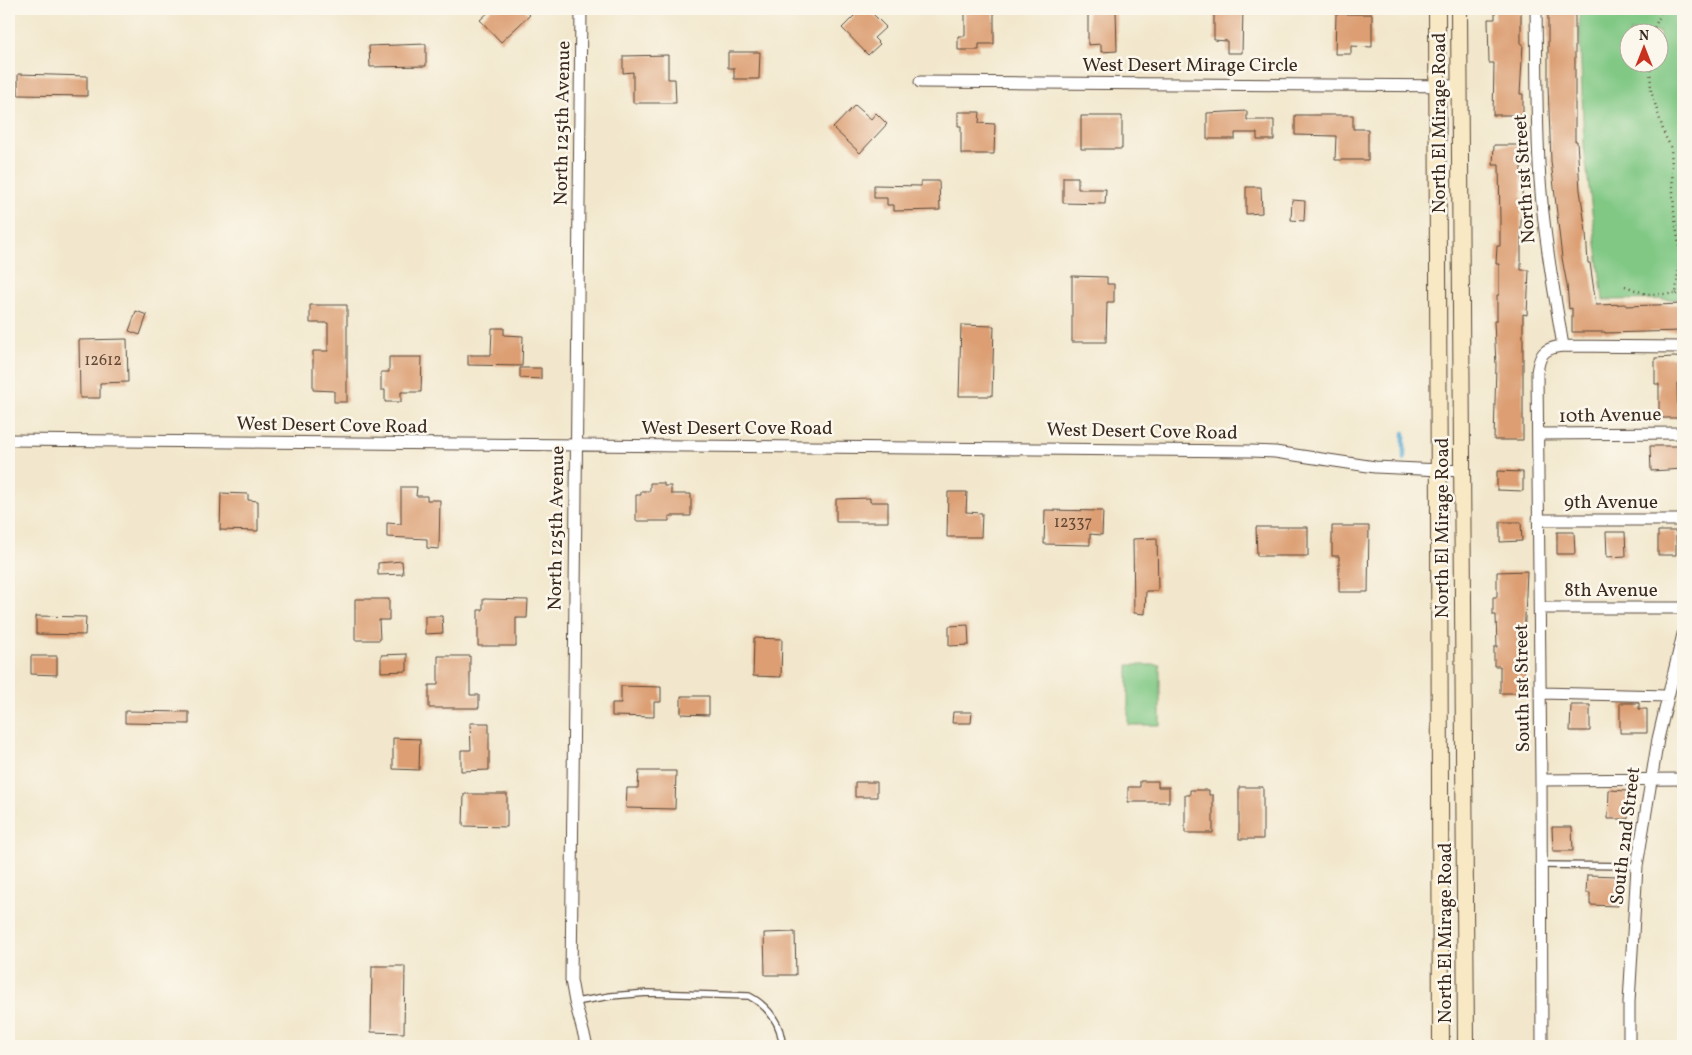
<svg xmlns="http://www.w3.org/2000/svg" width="1692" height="1055" font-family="Vollkorn,serif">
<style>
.green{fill:#80c884;stroke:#5e7951;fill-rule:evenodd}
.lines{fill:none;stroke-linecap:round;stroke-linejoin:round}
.stream{stroke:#56a9d2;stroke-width:4.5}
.building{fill:#dc9e72}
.service-casing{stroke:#564638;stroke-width:8}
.minor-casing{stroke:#564638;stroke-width:13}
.secondary-casing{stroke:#564638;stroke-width:18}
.path{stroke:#564638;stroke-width:2.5;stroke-dasharray:1 4;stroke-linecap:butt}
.service{stroke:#fff;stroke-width:5.5}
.minor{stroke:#fff;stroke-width:11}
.secondary{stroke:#f8e8c3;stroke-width:16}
.labels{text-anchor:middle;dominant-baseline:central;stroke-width:5;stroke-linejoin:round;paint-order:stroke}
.number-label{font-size:16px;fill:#634733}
.street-label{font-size:19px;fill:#3b2a1e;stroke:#fbf7ec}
</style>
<rect width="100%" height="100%" fill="#fbf7ec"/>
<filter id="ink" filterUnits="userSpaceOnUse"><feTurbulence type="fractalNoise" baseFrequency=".02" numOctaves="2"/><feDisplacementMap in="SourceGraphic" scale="10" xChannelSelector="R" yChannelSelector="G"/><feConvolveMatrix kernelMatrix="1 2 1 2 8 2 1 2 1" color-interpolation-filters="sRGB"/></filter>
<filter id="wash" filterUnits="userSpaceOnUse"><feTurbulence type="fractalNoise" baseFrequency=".0096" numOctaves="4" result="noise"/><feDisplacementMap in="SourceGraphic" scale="20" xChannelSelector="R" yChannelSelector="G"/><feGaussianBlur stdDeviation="1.12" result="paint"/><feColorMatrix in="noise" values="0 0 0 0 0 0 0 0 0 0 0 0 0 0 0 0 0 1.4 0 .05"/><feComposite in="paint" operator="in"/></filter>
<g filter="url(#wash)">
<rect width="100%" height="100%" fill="#f2e7cc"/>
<!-- green -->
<path class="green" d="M1579 9H1683V299L1603 300 1584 147ZM1630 32H1660V62H1630Z
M1128 665H1160V725H1128Z"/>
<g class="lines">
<!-- stream -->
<path class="stream" d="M1404 433V459"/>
</g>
<g id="blocks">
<!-- building -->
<path class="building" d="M492 9H524L530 15 501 42 480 20Z
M846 9H868L886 27 874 38 880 44 868 55 842 28 854 16Z
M965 9H994V44H979V50H958V36H965Z
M1088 9H1116L1117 51 1101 52V44L1088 45Z
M1214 9H1243L1242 53H1227V41L1214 40Z
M1495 9H1521V44H1523L1520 94H1523V115H1493L1494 63H1489L1488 19H1495Z
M1548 9H1575V141H1577L1580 190 1586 232 1588 263H1590L1596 305 1626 304V306L1683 304V331L1605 333V332H1572V308L1569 309 1567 285 1562 258 1551 161 1548 86Z
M1336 14H1372V47L1351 46V54H1335Z
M426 44V66L370 67 369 46Z
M728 52H760L759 79H734V68H728Z
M668 55V79H675L676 103H633V72L623 73V56Z
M18 74 87 76V96L18 95Z
M855 105 871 119 876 113 887 124 860 153 833 128Z
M1247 111V120H1274V140H1257V133H1235V139H1207V113Z
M958 112H980L979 123 995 124 994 154H961V126H958Z
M1295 115H1353V129H1368V160H1335L1336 136 1295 135Z
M1081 116H1122V149H1081Z
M1494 145H1523L1521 165 1523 214H1521V270H1529L1527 315 1523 314V440H1494L1496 365 1494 321H1497V295H1499V264H1496L1497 246H1500V221L1499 165H1493Z
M1063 177H1078V189H1106L1105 204 1063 203Z
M921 181H939L940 210 894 211V205H887V198H874V185L921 186Z
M1246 187H1261L1262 213 1246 214Z
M1292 200 1305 201 1304 221 1291 220Z
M1072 276 1107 277V284H1114V302H1107L1106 342H1072Z
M310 305H347V402H334V391L313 390V351H328V323H310Z
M136 311 147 315 140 335 129 331Z
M961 325 994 326 992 396H959Z
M492 328H504V335L523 336 522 366 468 365V355H491Z
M127 339 128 382 100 383V398H80L79 340Z
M389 357H422L421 392H401V402H385V390H381V372H389Z
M1674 357 1683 358V383H1677L1678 418H1659V384H1655V358Z
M520 368H541V379L520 378Z
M1650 446H1683V469L1651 471Z
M1497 471 1523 472V491L1497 490Z
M650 483H664V486H671V494H691V516H669V521H636V495H641V491H650Z
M401 487H417L416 496H427V500H440L439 549 427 548V539L387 537V523L401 524Z
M948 492H967L966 512 982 513 981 537H947Z
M221 493 248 494V500L258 501V531L220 530Z
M870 498V502H888V522H836V499Z
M1045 510 1103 511 1102 535 1090 534V545L1044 544Z
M1500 522H1521L1522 541 1500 542Z
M1332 526H1369L1368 592H1339V556H1332Z
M1256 527H1308V556H1257Z
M1658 531H1676V555H1658Z
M1557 532H1574L1575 554H1557Z
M1606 532H1625L1626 556 1607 557Z
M1157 538 1158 591H1146L1145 614 1134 613 1133 539Z
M402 561 403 574 378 575V563Z
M1527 571 1524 641 1525 693H1500V666H1494V647H1497L1496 615H1493V597H1497V572Z
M355 599H389V620H379L380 640H355Z
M483 599 528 600 527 618H516V646H478V610H483Z
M36 616 86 617 85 635 36 634Z
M425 616H442L443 633 425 634Z
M968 625 969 645 949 646V626Z
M754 638 782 639 781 677 753 676Z
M407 654V671L381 672V655Z
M31 656H57V675L31 674Z
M438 656H470V695H479V708H429V685H438Z
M621 686 661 687V702H654V717L612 716V703H621Z
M681 696H709V715L681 714Z
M1620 703H1639V709H1647V733H1620Z
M1571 705H1590V731H1570Z
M125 711 189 712V724L125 723Z
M953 712H972L971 723H952Z
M470 723H489V770L461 771V750H471Z
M393 738 420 739 419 770 393 769Z
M639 771H676L675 809 626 808 627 788H638Z
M1140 781H1158V787H1169V802H1128V787H1140Z
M855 782H877V797H855Z
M1239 787H1263V839H1239Z
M1190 790H1209V795H1213V833H1185V795H1190Z
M1609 790 1628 791V819H1608Z
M464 794H507V827L463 826Z
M1552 827H1572L1573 851H1553Z
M1587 875 1619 876 1618 906 1590 905V893H1586Z
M795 932 796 975H765L764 933Z
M372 966H405L404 1033 371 1032Z"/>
</g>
</g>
<g filter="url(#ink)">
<use href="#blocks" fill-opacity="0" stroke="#564638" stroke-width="1"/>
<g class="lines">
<defs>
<path id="service" d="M1541 865 1637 866
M575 1002 611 996 648 993 749 996C768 1006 782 1024 782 1046"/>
<path id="minor" d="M581 9 571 980 575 1002 587 1046
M1536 9C1537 66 1536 123 1540 180 1544 236 1554 291 1563 346
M920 82 1460 86
M1538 434 1683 433
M9 440 1251 451 1275 452 1375 467 1463 471
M1538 520H1683
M1540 608H1683
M1540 693 1668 696
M1541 780 1683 779
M1542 1046 1541 780 1537 372C1540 354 1543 348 1563 346L1683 347
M1629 1046V1002L1637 866 1658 739 1683 634"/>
<path id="secondary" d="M1437 9 1441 1046
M1459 9 1466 1046"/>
</defs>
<!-- service casing -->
<use href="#service" class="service-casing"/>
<!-- minor casing -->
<use href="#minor" class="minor-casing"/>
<!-- secondary casing -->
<use href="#secondary" class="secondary-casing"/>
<!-- path -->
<path class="path" d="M1652 32 1661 14
M1625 286 1646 294H1676L1680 252 1674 213 1671 147 1665 136 1651 91 1650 62
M1676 294H1683"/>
<!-- service -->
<use href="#service" class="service"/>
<!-- minor -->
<use href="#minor" class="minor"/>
<!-- secondary -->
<use href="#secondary" class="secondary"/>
</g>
</g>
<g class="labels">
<!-- number labels -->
<g class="number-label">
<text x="103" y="361">12612</text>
<text x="1073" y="523">12337</text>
</g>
<!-- street labels -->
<g class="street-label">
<text x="1190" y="66">West Desert Mirage Circle</text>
<text transform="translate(563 123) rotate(-89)">North 125th Avenue</text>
<text transform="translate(1440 123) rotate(-90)">North El Mirage Road</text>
<text transform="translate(1525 179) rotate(-94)">North 1st Street</text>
<text transform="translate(1610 416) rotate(-1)">10th Avenue</text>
<text transform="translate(332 426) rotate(1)">West Desert Cove Road</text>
<text x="737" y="429">West Desert Cove Road</text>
<text transform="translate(1142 432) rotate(1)">West Desert Cove Road</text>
<text x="1611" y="503">9th Avenue</text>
<text transform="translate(557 528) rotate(-89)">North 125th Avenue</text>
<text transform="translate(1443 528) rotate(-90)">North El Mirage Road</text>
<text x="1611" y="591">8th Avenue</text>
<text transform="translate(1523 688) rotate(-91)">South 1st Street</text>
<text transform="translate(1626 836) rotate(-83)">South 2nd Street</text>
<text transform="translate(1446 933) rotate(-90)">North El Mirage Road</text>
</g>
</g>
<!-- margin -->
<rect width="1692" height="1055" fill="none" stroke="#fbf7ec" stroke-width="30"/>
<!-- north arrow -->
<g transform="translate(1644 48)"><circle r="24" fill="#fbf7ec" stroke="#aea59a"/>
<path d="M0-4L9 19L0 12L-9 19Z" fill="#c8321e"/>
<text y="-8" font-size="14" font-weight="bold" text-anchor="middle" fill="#3b2a1e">N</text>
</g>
</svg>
